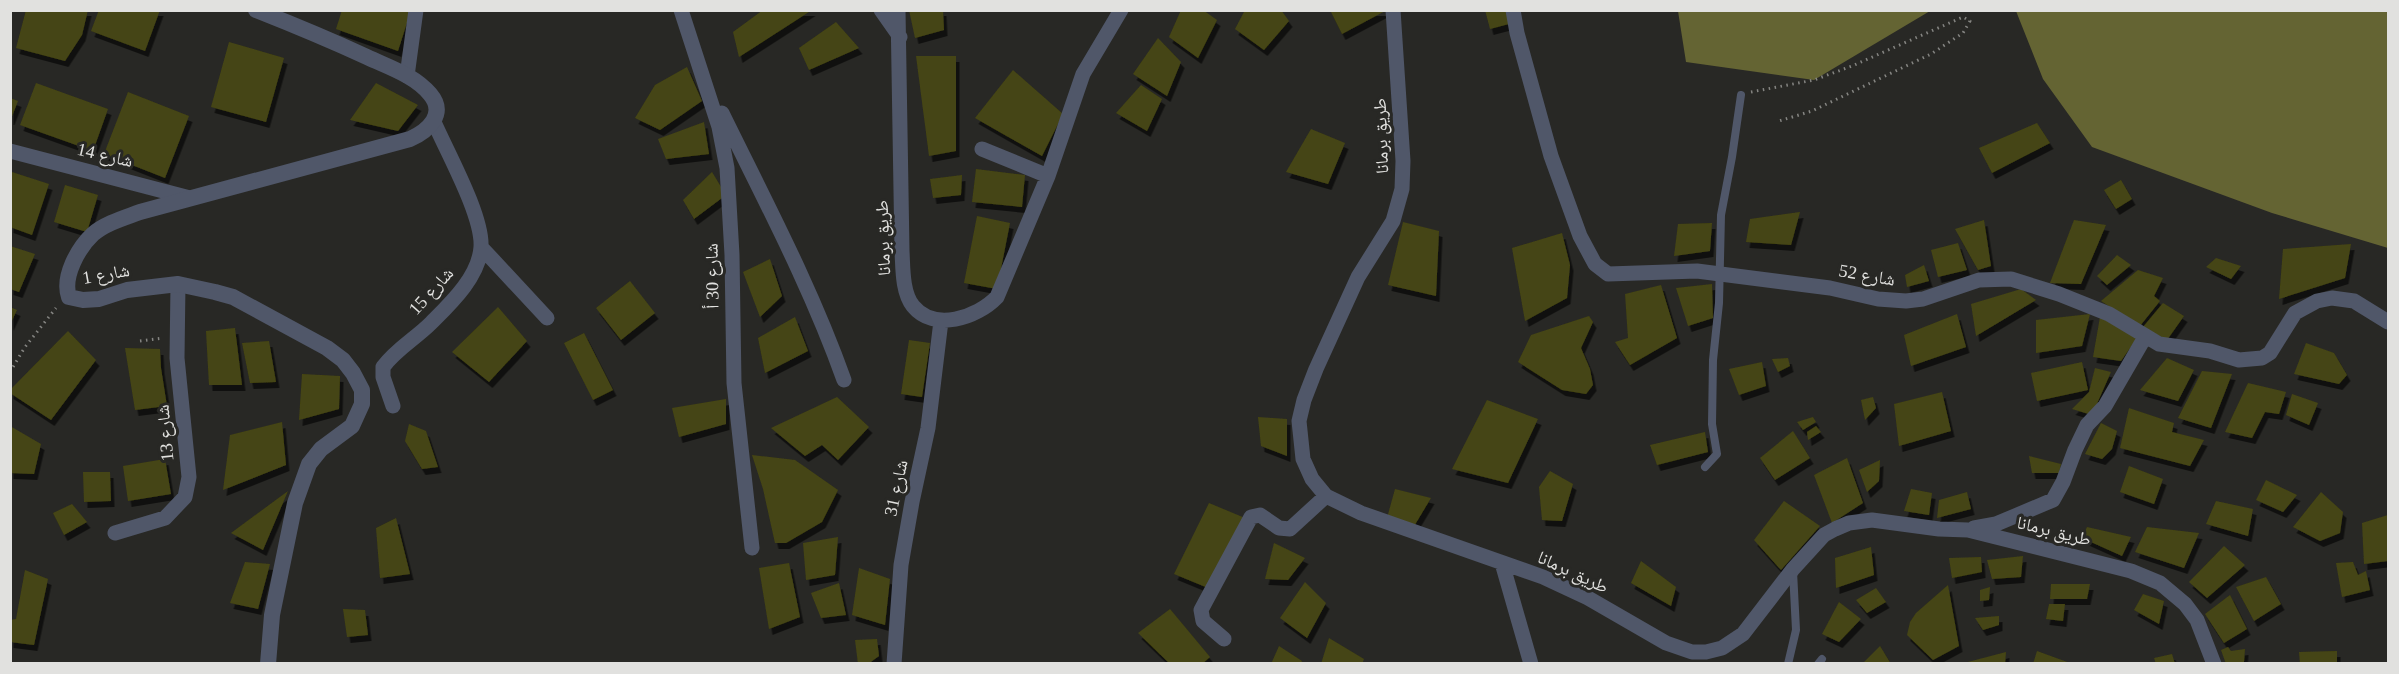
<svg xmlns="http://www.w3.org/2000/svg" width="2399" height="674" font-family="'Times New Roman','Noto Naskh Arabic',serif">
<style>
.forest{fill:#646433}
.building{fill:#454513;filter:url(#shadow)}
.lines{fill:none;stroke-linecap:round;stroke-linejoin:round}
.path{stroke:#858582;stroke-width:3;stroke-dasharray:1.5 4.5;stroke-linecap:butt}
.service{stroke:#505769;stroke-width:8}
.minor{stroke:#505769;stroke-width:15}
.tertiary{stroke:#505769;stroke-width:16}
.labels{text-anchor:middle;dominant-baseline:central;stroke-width:6;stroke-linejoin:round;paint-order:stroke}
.street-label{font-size:18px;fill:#e1e1df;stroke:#282825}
</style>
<defs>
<filter id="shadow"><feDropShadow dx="3.5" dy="6" stdDeviation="0" flood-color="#0009"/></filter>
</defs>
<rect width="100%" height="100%" fill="#282825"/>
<!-- forest -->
<path class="forest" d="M1678 11V10L1930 11 1814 80 1686 62Z
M2016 11H2388V248L2272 213 2092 147 2043 79Z"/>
<!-- building -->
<path class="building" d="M26 10H88L82 35 65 61 16 48Z
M99 10H160L145 51 91 31Z
M342 10H411L398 51 336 29Z
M763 10H812L739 57 733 32Z
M909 10H943L944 30 915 38Z
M1181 10H1203L1217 20 1198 58 1169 37Z
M1245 10H1281L1289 21 1264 50 1235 29Z
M1330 10H1387L1342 34Z
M1485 10H1506L1509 24 1490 29Z
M836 22 859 48 809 70 799 48Z
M1158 38 1181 62 1167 96 1133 74Z
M229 42 284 58 266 122 211 107Z
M916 56H956V151L929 156Z
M687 67 702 101 660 130 635 118 655 85Z
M1013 70 1063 114 1042 156 975 118Z
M36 83 108 109 93 151 20 125Z
M376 83 418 105 398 131 350 120Z
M1141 85 1162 99 1147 131 1116 113Z
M128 92 189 116 165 178 104 154Z
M10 98 18 101 11 119H10Z
M704 122 709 154 666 159 658 139Z
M2037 123 2050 143 1992 173 1979 148Z
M1311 129 1345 143 1328 184 1286 172Z
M976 169 1025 175 1022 207 972 202Z
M12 172 49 184 32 235 10 227Z
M712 172 726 195 694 219 683 200Z
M962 175 961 195 933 198 930 179Z
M2121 180 2132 199 2116 209 2104 190Z
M65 185 98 195 87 232 54 222Z
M1800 212 1791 245 1746 242 1750 219Z
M977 216 1010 223 997 289 964 283Z
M1984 220 1991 266 1978 270 1955 229Z
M2074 220 2106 225 2081 284 2050 283Z
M1403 222 1439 231 1436 296 1388 285Z
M1712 223 1710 251 1674 256 1678 224Z
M1562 233 1570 265 1567 298 1525 321 1512 248Z
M1958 243 1967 270 1938 277 1931 250Z
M2351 244 2345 278 2279 299 2283 249Z
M10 246 35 254 19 292 10 289Z
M2117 255 2131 265 2107 285 2097 276Z
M2216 258 2241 266 2231 279 2206 267Z
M770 259 782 296 760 317 743 272Z
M1924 265 1929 281 1907 287 1905 275Z
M2138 270 2163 278 2154 296 2160 301 2140 326 2101 301Z
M630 281 655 313 621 340 596 308Z
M1712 284 1713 318 1688 326 1676 288Z
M1661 285 1677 338 1630 365 1615 342 1628 338 1625 294Z
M2021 289 2036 300 1976 336 1971 304Z
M2163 303 2184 316 2167 340 2143 327Z
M10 307 17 310 10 325Z
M498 307 527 341 489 382 452 352Z
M1957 314 1966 347 1911 366 1904 335Z
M2090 314 2082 346 2036 353V320Z
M1589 316 1593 322 1581 348 1590 369 1593 385 1586 394 1562 390 1518 362 1531 335Z
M795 317 808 351 765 373 758 338Z
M2100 317 2137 338 2121 361 2093 357Z
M235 328 242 385H209L206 331Z
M68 331 96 360 51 420 10 393V390Z
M584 333 613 390 593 400 564 343Z
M909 340 930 343 922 397 901 394Z
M269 341 276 382 250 383 242 343Z
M2306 343 2334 353 2347 375 2339 384 2294 374Z
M125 348 160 349 161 368 167 406 135 410Z
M1788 358 1790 366 1778 372 1772 359Z
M2167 358 2194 370 2178 401 2140 390Z
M1762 362 1766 386 1739 395 1729 369Z
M2082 362 2088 390 2037 401 2031 373Z
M2095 368 2111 372 2092 415 2072 409 2089 392Z
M2202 371 2232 374 2211 428 2178 418Z
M302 374 340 376 339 409 299 420Z
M2248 383 2286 392 2279 414 2265 412 2252 438 2225 432Z
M1942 392 1951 431 1899 446 1894 404Z
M2292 394 2318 403 2309 425 2286 415Z
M837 397 869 427 838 460 822 445 805 456 771 428Z
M1873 397 1876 408 1865 420 1861 400Z
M726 399V424L679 437 672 408Z
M1487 400 1538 419 1508 483 1452 469Z
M2129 408 2174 423 2172 432 2204 440 2190 466 2120 448Z
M1258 417 1287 419V456L1261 446Z
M1813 417 1816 422 1803 430 1797 422Z
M282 422 286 465 223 490 230 435Z
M2101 423 2117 431 2112 449 2102 459 2085 454Z
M409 424 426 431 438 467 422 469 405 441Z
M10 426 41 444 34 474 10 473Z
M1816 426 1821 432 1808 440 1807 432Z
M1793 431 1810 458 1775 480 1760 458Z
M1705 432 1708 452 1657 465 1650 445Z
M752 455 795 460 838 490 822 522 786 543H775L763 489Z
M2029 456 2061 464 2059 473H2032Z
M1847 458 1863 503 1832 523 1814 475Z
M165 459 171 494 128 501 123 466Z
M1880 460 1879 481 1867 492 1859 470Z
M2129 466 2163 479 2154 504 2120 492Z
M1550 471 1573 484 1562 521 1542 520 1539 487Z
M83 472H110L111 501 84 502Z
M2266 480 2297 495 2283 512 2256 500Z
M1395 489 1431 498 1413 528 1387 518Z
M1911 489 1932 493 1929 515 1904 511Z
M288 491 263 550 231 533Z
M1967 492 1971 509 1937 518 1939 500Z
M2321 492 2343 512 2340 533 2320 541 2293 527Z
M1784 501 1820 526 1781 570 1754 540Z
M2216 501 2253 509 2248 536 2206 524Z
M1209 503 1245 518 1208 588 1174 574Z
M72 504 87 522 64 535 53 513Z
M2388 515V561L2364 564 2362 523Z
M396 518 410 574 380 578 376 528Z
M2087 527 2131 537 2122 556 2082 538Z
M2147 527 2199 533 2184 568 2135 552Z
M838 537 835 575 806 580 803 543Z
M1274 543 1305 558 1288 580 1265 579Z
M2224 546 2245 565 2207 598 2189 582Z
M1871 547 1874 575 1836 588 1835 558Z
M2023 556 2021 577 1992 579 1987 560Z
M1981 557 1982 572 1952 578 1949 558Z
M1641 561 1676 587 1671 606 1631 583Z
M245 562 270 564 258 609 230 603Z
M2353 562 2358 575 2366 571 2370 590 2342 597 2336 563Z
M789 563 800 617 769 629 759 568Z
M859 568 890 579 885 625 852 615Z
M25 570 48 579 34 645 10 642V620L16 619Z
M2266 577 2281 604 2254 621 2236 587Z
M1305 582 1326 603 1307 638 1280 618Z
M839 583 846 615 821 618 811 593Z
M2051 584H2090L2087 599H2050Z
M1948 585 1959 646 1933 660 1907 635 1910 622 1916 613Z
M1990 587 1989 600 1980 601V590Z
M1876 588 1886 602 1867 613 1856 600Z
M2143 594 2164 601 2159 624 2134 610Z
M2230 595 2247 629 2224 643 2205 614Z
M1839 602 1861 619 1839 642 1822 634Z
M2049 604H2065L2063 621 2046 619Z
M343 609 365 610 368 635 347 637Z
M1170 609 1210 657 1202 664H1170L1138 633Z
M1999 616V625L1983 630 1975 618Z
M1329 638 1364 659 1362 664H1321Z
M877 639 879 656 868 664H858L855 640Z
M1279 646 1302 661 1301 664H1271Z
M1880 646 1891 664H1862Z
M2228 647 2231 651 2245 649 2244 662 2226 664 2221 650Z
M2037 651 2070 663V664H2033Z
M2337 651V664H2300L2299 652Z
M2006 652 2005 664H1964V663Z
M2172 654 2175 664H2156L2154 658Z"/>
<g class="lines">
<!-- path -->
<path class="path" d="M1751 92 1814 80 1852 66 1963 17 1970 21 1963 33 1931 54 1812 111 1779 121
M140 341 163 338
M10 372 25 347 56 308"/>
<!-- service -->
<path class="service" d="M1705 467 1717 454 1712 424 1713 360 1719 303 1721 215 1732 157 1741 95
M1788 664 1796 630 1793 571
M1818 664 1822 659"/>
<!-- minor -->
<path class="minor" d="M681 10 719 127 727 168 732 255 734 383 752 548
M881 10 900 37
M898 10 902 251C903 268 902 292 913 306 934 332 977 318 997 297L1048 176 1083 74 1121 10
M1393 10 1403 161 1402 189 1393 221 1358 277 1316 369 1304 400 1299 421 1303 459 1312 479 1326 496 1361 513 1543 577 1588 598 1666 643 1692 652H1706L1722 648 1743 634 1793 569 1824 535 1835 529 1849 523 1872 520 1939 529 1968 530 2131 571 2160 583 2185 604 2197 620 2214 664
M1513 10 1517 33 1551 156 1580 236 1595 264 1608 274 1697 271 1830 288 1878 299 1906 301 1923 299 1979 280 2011 279 2059 294 2109 314 2159 344 2210 351 2239 360 2262 358 2270 353 2295 313 2317 301 2332 298 2354 301 2388 322
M407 76 416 10
M722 113C765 201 811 287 844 380
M982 149 1048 176
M10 151 190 198
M481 247 547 318
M393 406 383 377V367C396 349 415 339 431 323 450 304 479 277 481 247 483 216 447 152 434 122
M1974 528 1996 524 2053 500 2063 482 2075 450 2087 425 2105 406 2145 337
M115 533 165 518 185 497 189 477 177 358 178 284
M1502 563 1531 664
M1224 639 1203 621 1201 610 1251 517 1260 515 1279 528 1290 529 1326 496
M894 664 901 565 912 502 928 428 941 321"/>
<!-- tertiary -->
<path class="tertiary" d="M256 10C294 25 330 40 367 57 388 67 414 75 430 94 447 114 428 131 410 139L140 212C124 218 106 223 93 234 78 248 62 277 69 297L83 300 99 299 127 290 178 284 215 292 233 297 327 348 343 360 353 373 362 390V404L352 426 321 449 309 464 295 503 272 615 268 664"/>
</g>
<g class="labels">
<!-- street labels -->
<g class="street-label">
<text transform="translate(1381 136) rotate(-92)">طريق برمانا</text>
<text transform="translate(105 155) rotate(13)">شارع 14</text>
<text transform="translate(883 238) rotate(-92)">طريق برمانا</text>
<text transform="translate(106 274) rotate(-10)">شارع 1</text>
<text transform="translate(1867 275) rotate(10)">شارع 52</text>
<text transform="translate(712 276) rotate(-91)">شارع 30 أ</text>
<text transform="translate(431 291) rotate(-48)">شارع 15</text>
<text transform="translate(165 433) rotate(-95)">شارع 13</text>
<text transform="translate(896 488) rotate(-78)">شارع 31</text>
<text transform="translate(2054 531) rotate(14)">طريق برمانا</text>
<text transform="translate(1573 572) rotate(25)">طريق برمانا</text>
</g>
</g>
<!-- border -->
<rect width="2399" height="674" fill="none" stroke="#e1e1df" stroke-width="24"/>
</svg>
